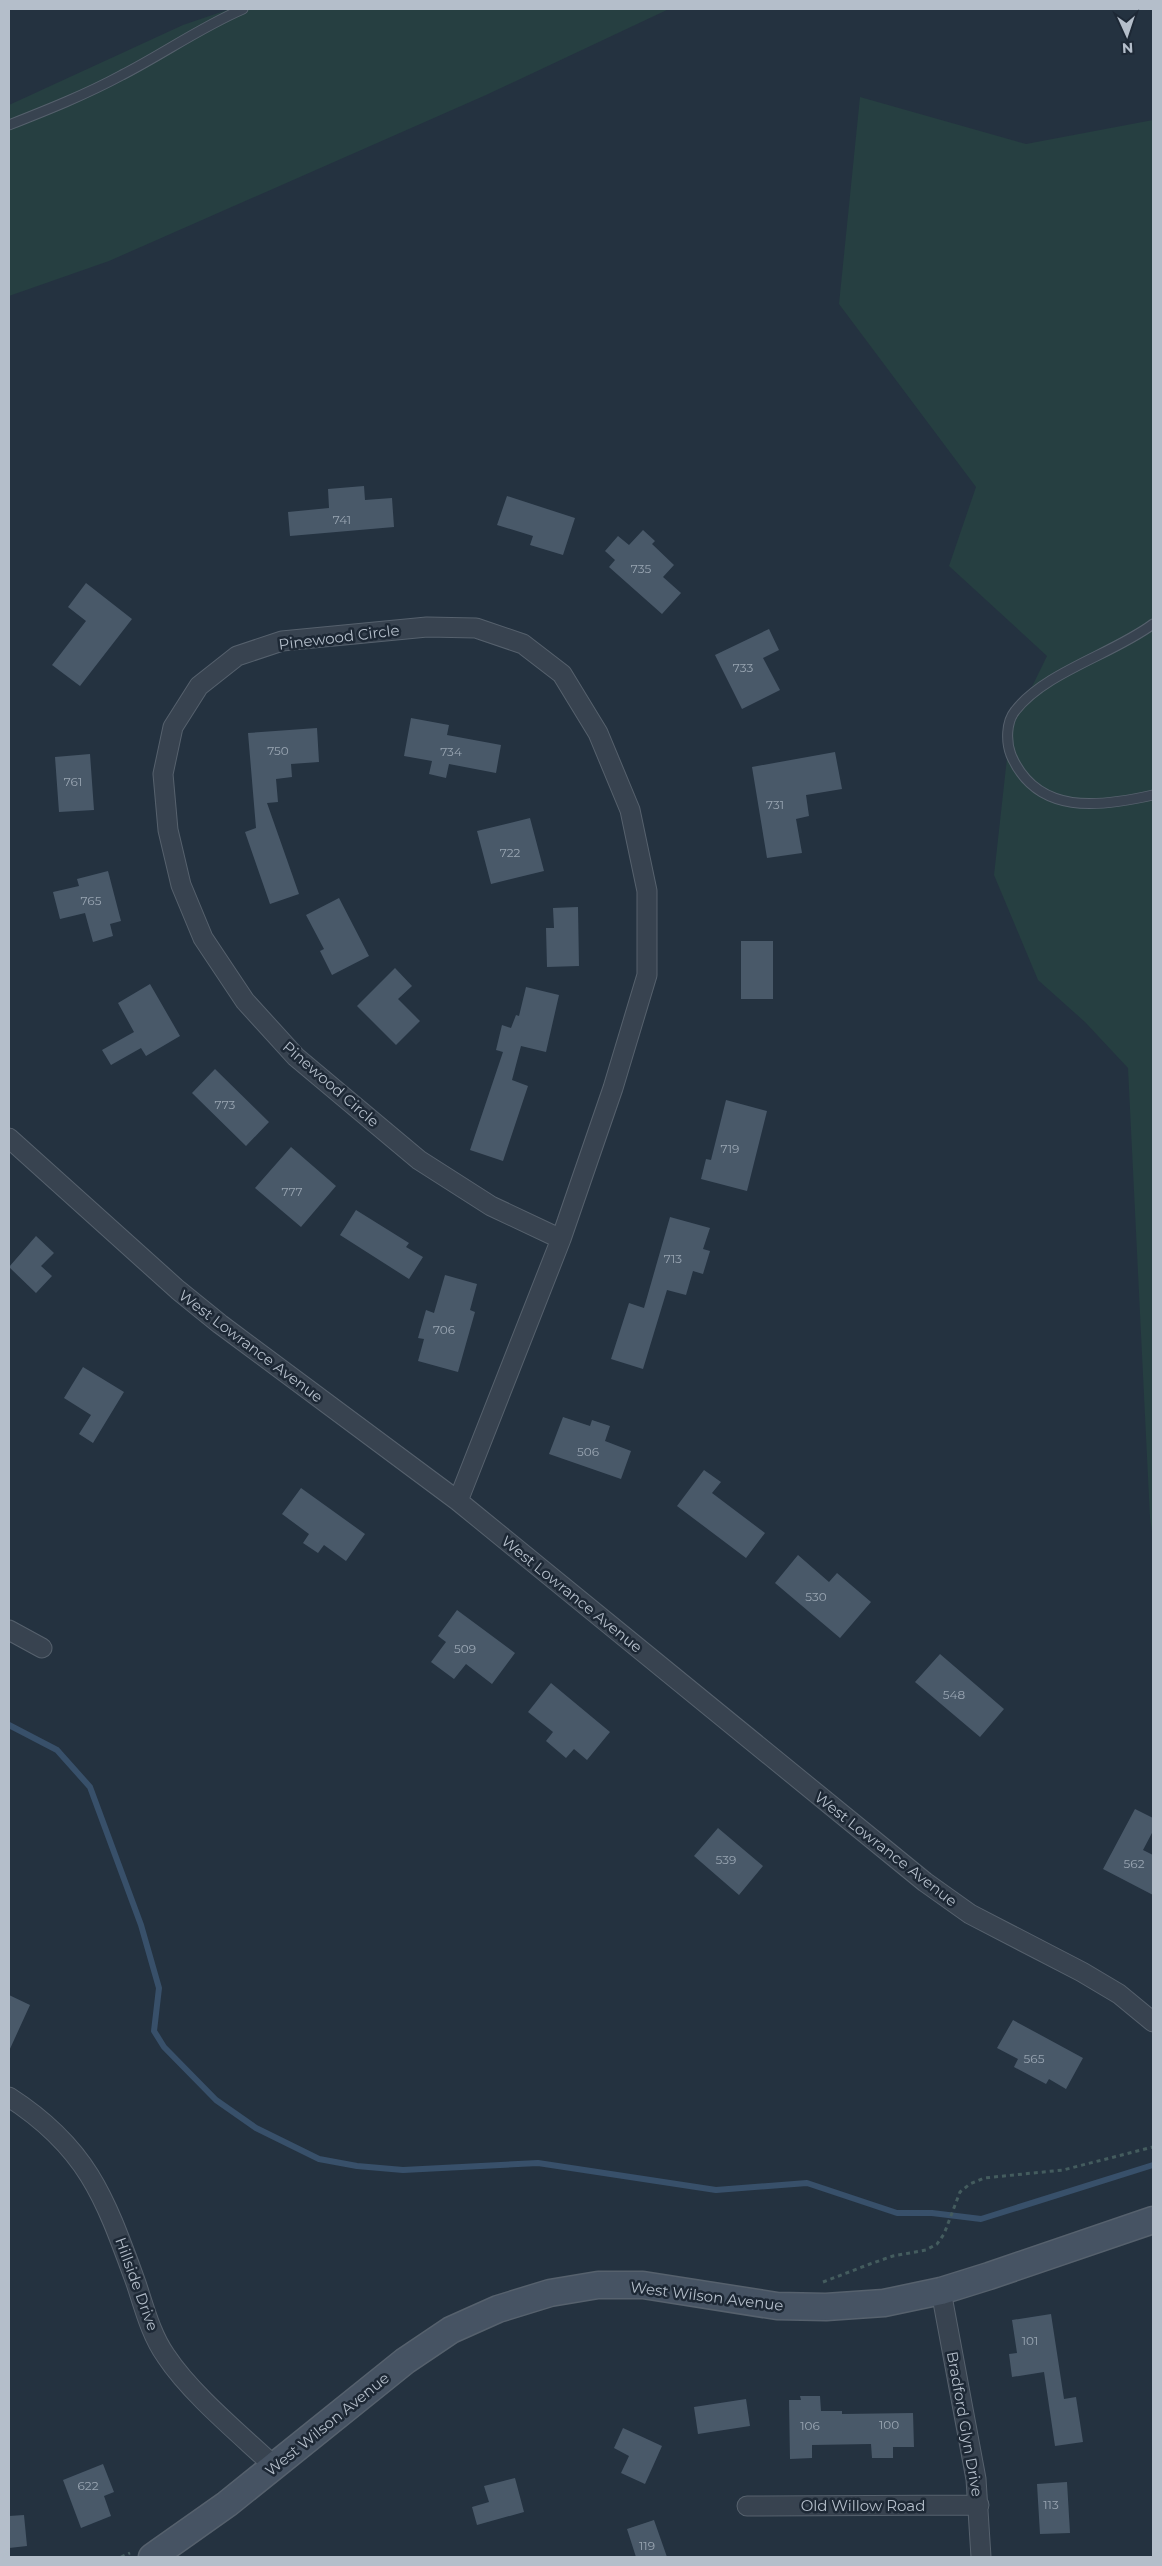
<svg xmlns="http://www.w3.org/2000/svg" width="1162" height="2566" font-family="Montserrat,sans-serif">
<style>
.green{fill:#263f41}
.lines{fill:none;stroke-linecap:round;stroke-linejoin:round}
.stream{stroke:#38506a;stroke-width:6}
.building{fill:#495969}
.lane-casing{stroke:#56616d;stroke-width:11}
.street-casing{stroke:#56616d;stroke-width:21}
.secondary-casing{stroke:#56616d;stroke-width:29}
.path{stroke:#445c5e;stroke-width:3;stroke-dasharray:4 4;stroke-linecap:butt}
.lane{stroke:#384350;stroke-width:9}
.street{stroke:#384350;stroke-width:19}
.secondary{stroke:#465363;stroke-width:26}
.labels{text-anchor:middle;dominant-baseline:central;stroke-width:5;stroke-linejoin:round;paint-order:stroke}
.number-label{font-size:12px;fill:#99a5b2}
.street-label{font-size:15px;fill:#b4beca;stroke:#1d2835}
</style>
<rect width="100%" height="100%" fill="#243240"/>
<!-- green -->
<path class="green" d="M230 9H669L486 95 109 261 9 296V105L183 25Z
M860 97 1026 144 1153 120V1539L1150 1518 1128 1068 1085 1022 1038 980 994 875 1010 731 1017 716 1014 712 1025 701 1047 656 949 566 976 487 839 304Z"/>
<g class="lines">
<!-- stream -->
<path class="stream" d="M9 1725 57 1750 90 1787 141 1925 159 1988 154 2031 164 2047 216 2100 256 2128 319 2159 357 2166 403 2170 538 2163 716 2190 807 2183 897 2213H932L981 2219 1153 2165"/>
</g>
<!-- building -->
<path class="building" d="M364 486 365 500 392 498 394 527 290 536 288 512 329 508 328 489Z
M507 496 575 518 563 555 530 545 533 536 497 525Z
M643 530 655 541 652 544 674 565 663 577 681 593 662 614 609 567 615 560 605 551 618 536 629 545Z
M86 583 132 619 80 686 52 665 86 621 68 607Z
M769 629 779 650 763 658 780 690 742 709 715 655Z
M411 718 449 725 447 735 501 745 496 773 449 764 446 778 429 774 432 761 404 756Z
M317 728 319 762 291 764 292 777 276 779 278 802 267 803 299 894 270 904 245 832 256 828 248 733Z
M835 752 842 789 806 795 809 816 796 819 802 853 767 858 752 767Z
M90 754 94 810 59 812 55 757Z
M530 818 544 871 491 884 477 831Z
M108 871 121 921 110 924 113 936 93 942 85 913 60 919 53 892 79 886 77 879Z
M339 898 369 956 332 975 320 951 324 949 306 915Z
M578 907 579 966 547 967 546 928H554L553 908Z
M741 941H773V999H741Z
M395 968 412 986 398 999 420 1021 396 1045 357 1006Z
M150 984 180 1036 146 1056 141 1048 111 1065 102 1050 134 1032 118 1003Z
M526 987 559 995 546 1052 521 1046 512 1080 528 1086 503 1161 470 1150 503 1052 496 1050 502 1025 511 1028 516 1015 519 1016Z
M215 1069 269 1122 246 1146 192 1093Z
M726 1100 767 1111 747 1191 701 1179 706 1159 711 1160Z
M291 1147 336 1186 301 1227 255 1188Z
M356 1210 409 1243 406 1247 423 1257 409 1279 340 1235Z
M670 1217 710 1228 703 1249 710 1251 703 1274 693 1271 686 1295 667 1290 643 1369 611 1359 629 1303 644 1308Z
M36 1236 54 1253 41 1266 52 1276 36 1293 9 1267Z
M445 1275 477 1284 470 1310 475 1312 458 1372 418 1361 424 1339 418 1338 426 1310 434 1313Z
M83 1367 124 1392 93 1443 79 1434 91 1415 64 1398Z
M563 1417 590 1426 592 1420 610 1426 605 1441 631 1451 621 1479 549 1454Z
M704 1470 721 1482 712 1493 765 1533 746 1558 677 1506Z
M301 1488 365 1534 346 1561 324 1545 318 1553 303 1543 309 1534 282 1514Z
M798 1555 829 1582 837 1573 871 1602 840 1638 775 1583Z
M457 1610 515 1653 492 1684 466 1664 454 1679 431 1662 446 1642 438 1636Z
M940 1654 1004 1709 980 1737 915 1682Z
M551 1683 610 1732 587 1760 574 1749 566 1758 546 1741 553 1732 528 1712Z
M1135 1809 1153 1818V1831L1143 1850 1153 1855V1895L1103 1869Z
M718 1828 763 1866 739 1895 694 1856Z
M9 1995 30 2005 9 2051Z
M1013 2020 1083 2058 1066 2089 1049 2079 1046 2084 1014 2067 1018 2059 997 2048Z
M1051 2314 1064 2399 1076 2397 1083 2442 1055 2446 1044 2372 1012 2377 1009 2354 1017 2353 1012 2320Z
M800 2396H820L821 2411H842V2414L913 2413 914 2447H893V2458H872L871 2444 812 2445V2458L790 2459 789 2400H801Z
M746 2399 750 2426 698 2434 694 2407Z
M623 2428 662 2446 645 2484 621 2473 629 2456 614 2448Z
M103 2464 114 2492 104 2496 111 2516 81 2528 63 2480Z
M515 2478 524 2512 477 2525 472 2507 489 2502 484 2486Z
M1067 2482 1070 2533 1040 2534 1037 2484Z
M24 2515 27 2546 9 2548V2516Z
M654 2520 667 2557H636L627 2529Z"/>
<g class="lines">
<defs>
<path id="lane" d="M9 125C47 110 85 95 122 75 163 54 201 27 243 9
M1153 624C1113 654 1045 672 1015 711 1006 722 1006 742 1011 755 1037 816 1100 807 1153 795"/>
<path id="street" d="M427 627 476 628 523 644 562 674 598 733 630 810 647 891V975L613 1088 561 1239 491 1206 419 1160 296 1057 245 1001 203 938 181 885 168 830 163 774 173 727 199 686 237 656 282 641Z
M9 1138 178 1290 220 1324 458 1501 925 1882 970 1914 1082 1972 1119 1994 1153 2022
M458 1501 561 1239
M9 1630 42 1648
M9 2097C88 2148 105 2198 136 2283 144 2307 151 2335 166 2356 191 2394 241 2435 275 2467
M941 2291 976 2479 981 2557
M747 2506 979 2505"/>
<path id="secondary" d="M152 2557 227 2504 405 2361 451 2330 498 2309 550 2293 598 2285H643L777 2306 826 2307 884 2303 941 2291 989 2276 1153 2220"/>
</defs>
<!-- lane casing -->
<use href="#lane" class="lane-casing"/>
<!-- street casing -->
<use href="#street" class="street-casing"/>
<!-- secondary casing -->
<use href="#secondary" class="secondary-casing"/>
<!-- path -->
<path class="path" d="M823 2282 870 2264 893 2256 926 2250 937 2244 944 2234 960 2192 970 2184 984 2178 1063 2170 1153 2147
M121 2557 130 2553"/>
<!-- lane -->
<use href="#lane" class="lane"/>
<!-- street -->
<use href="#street" class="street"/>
<!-- secondary -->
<use href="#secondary" class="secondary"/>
</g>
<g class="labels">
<!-- number labels -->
<g class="number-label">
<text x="342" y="519">741</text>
<text x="641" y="568">735</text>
<text x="743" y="667">733</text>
<text x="278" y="750">750</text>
<text x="451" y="751">734</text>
<text x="73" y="781">761</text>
<text x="775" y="804">731</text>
<text x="510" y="852">722</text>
<text x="91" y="900">765</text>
<text x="225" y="1104">773</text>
<text x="730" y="1148">719</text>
<text x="292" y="1191">777</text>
<text x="673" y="1258">713</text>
<text x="444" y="1329">706</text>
<text x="588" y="1451">506</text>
<text x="816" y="1596">530</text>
<text x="465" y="1648">509</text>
<text x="954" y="1694">548</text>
<text x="726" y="1859">539</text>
<text x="1134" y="1863">562</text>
<text x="1034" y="2058">565</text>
<text x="1030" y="2340">101</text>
<text x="889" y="2424">100</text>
<text x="810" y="2425">106</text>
<text x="88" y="2485">622</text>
<text x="1051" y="2504">113</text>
<text x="647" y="2545">119</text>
</g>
<!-- street labels -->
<g class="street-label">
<text transform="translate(339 637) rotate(-7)">Pinewood Circle</text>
<text transform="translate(331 1084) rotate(41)">Pinewood Circle</text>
<text transform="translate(251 1346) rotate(37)">West Lowrance Avenue</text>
<text transform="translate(572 1594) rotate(39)">West Lowrance Avenue</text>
<text transform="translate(886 1849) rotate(38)">West Lowrance Avenue</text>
<text transform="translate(137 2284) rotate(70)">Hillside Drive</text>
<text transform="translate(707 2296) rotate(7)">West Wilson Avenue</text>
<text transform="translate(327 2424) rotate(-39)">West Wilson Avenue</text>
<text transform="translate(965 2424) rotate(80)">Bradford Glyn Drive</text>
<text x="863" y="2505">Old Willow Road</text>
</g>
</g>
<!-- border -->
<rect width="1162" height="2566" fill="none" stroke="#b4beca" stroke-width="20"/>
<!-- north arrow -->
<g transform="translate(1127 35) rotate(177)" stroke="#1d2835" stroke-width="4" paint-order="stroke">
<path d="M0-4L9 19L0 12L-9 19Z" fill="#b4beca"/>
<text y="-8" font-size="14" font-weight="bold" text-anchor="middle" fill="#b4beca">N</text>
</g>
</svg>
